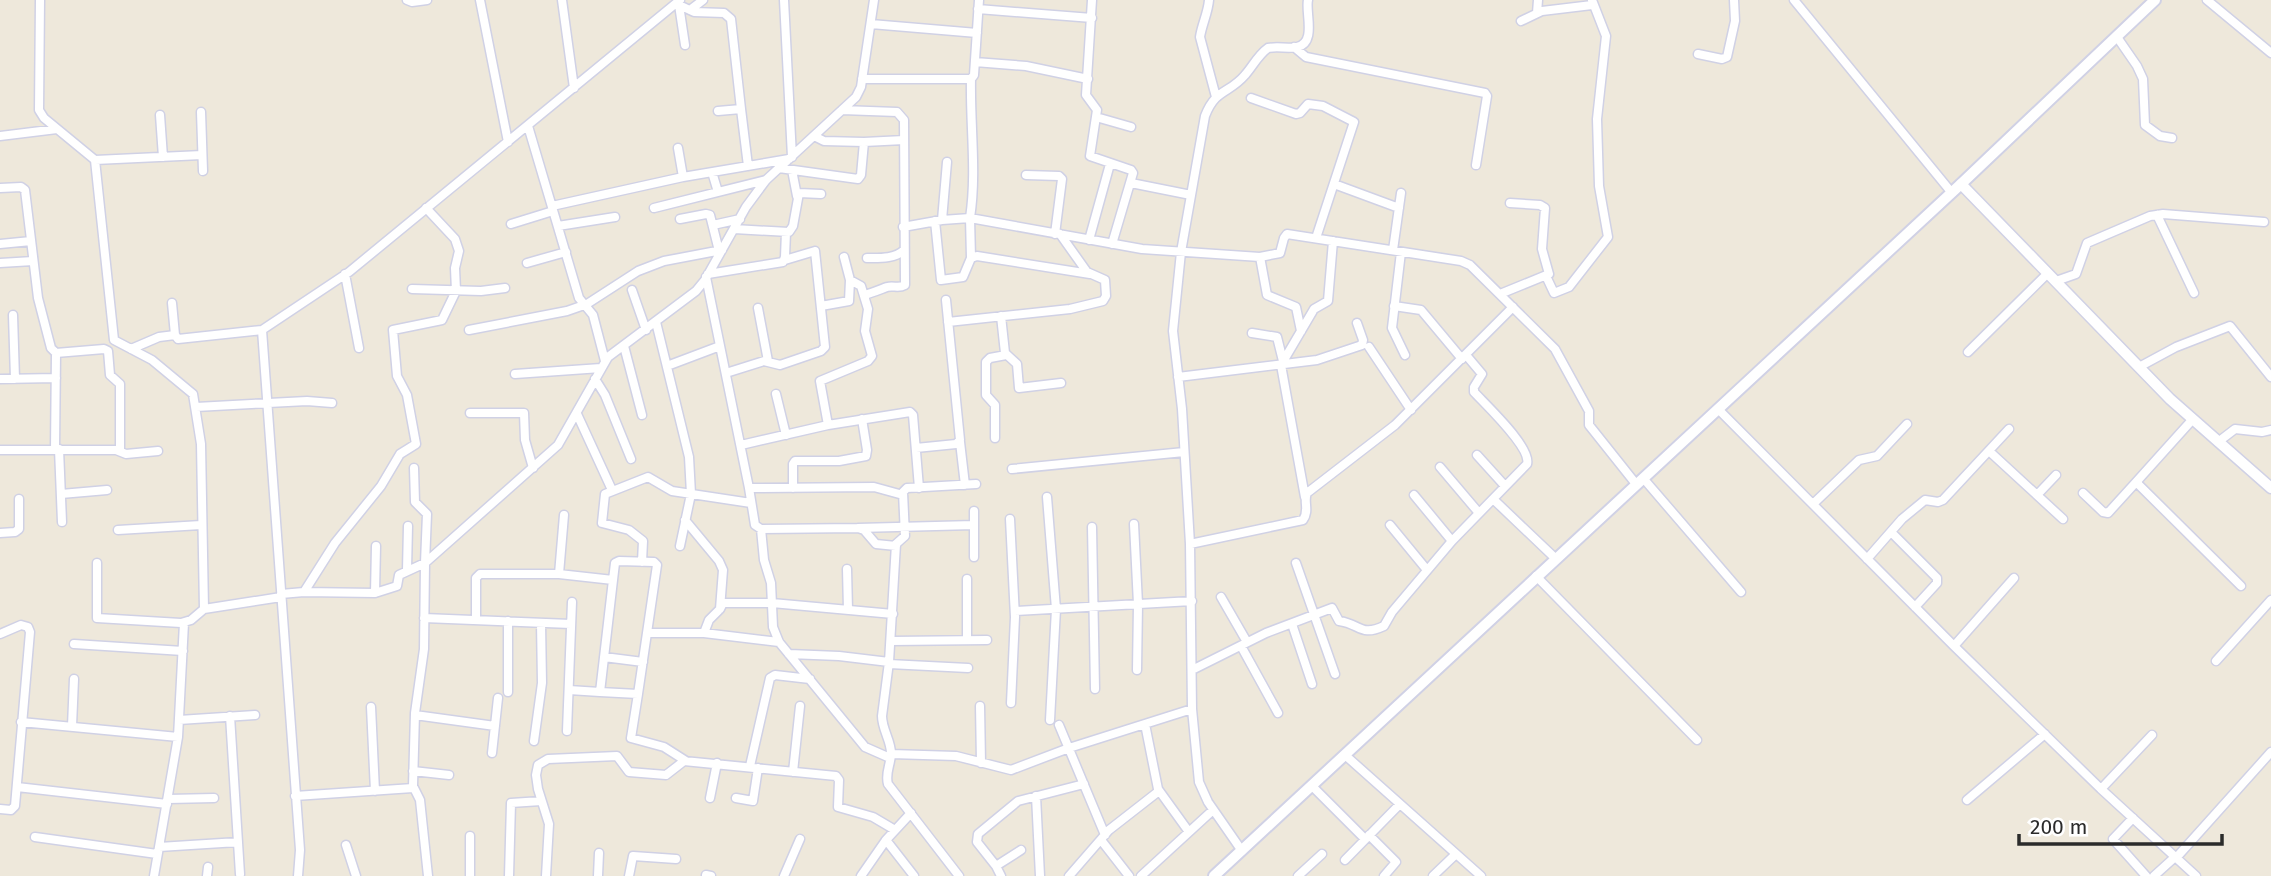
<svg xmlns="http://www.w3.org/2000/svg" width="2271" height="876" font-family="'Fira Sans',sans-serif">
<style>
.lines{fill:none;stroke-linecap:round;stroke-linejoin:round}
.minor-casing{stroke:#d0d1e5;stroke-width:11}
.tertiary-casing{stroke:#d0d1e5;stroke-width:13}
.secondary-casing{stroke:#d0d1e5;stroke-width:14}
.minor{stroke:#fff;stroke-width:8}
.tertiary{stroke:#fff;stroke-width:10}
.secondary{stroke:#fff;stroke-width:10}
</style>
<rect width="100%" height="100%" fill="#eee8db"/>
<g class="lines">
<defs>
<path id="minor" d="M40 0 39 110 44 118 95 160 114 340 152 360 193 394 201 444 204 609 191 620 181 623 97 618V563
M407 0 412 2 427 0
M480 0 508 142
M562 0 574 88
M784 0 792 157
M1092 0 1086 95 1097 110 1090 156 1131 170 1133 173 1112 244
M1209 0C1208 13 1202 24 1200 37L1216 97
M1794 0 1952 193
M2207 0 2271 53
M677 4 694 12 724 13 731 19 741 109 718 111
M679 5 685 45
M978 9 1092 18
M690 10 703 0
M1537 13 1538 0
M1521 21 1542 11 1592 5
M871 24 977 33
M2117 37 2137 66 2143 79 2145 125 2160 136 2172 138
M1294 47 1306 57 1485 93 1487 96 1476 165
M1698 54 1722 59 1727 57 1735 21 1734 0
M975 62 1026 66 1088 79
M862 79H971L974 75 979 0
M971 79C970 126 977 172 970 218L1142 249 1260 257 1267 295 1296 307 1301 331
M1251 98 1296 114 1300 113 1308 104 1323 106 1354 122 1316 238
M741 109 748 166
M842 110 897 112 904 120 905 285C898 289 894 285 887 287 879 290 872 293 864 295
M201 112 203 171
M160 115 163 157
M1096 117 1131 127
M528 126 579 298 593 315 605 361
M0 136 57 129
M814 136 824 141 864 142
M678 148 683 177
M95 160 202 155
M779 168 858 179 861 175 864 142 904 140
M792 170 797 196
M712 172 718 192
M1026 175 1059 176 1062 179 1055 234
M1131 183 1191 195
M1334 184 1399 208
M0 188 21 187 25 190 38 298 51 348 56 353 104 349 108 351 110 375 120 384V451
M552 206 683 177 789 159
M654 208 766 180
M2157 215 2194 293
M680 219 706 214 710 215 719 251
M942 220 947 162
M935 221 941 280 963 277 971 258 977 256 1090 274
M511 224 553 211
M713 225 740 219
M558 226 615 217
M903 227 942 220 970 218 971 258
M734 229 789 232 793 226 799 193 821 194
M1089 240 1110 164
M0 244 31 241
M1393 250 1401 193
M1401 252 1392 328 1405 355
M1260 257 1280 253 1284 238 1287 234 1461 261 1470 265 1555 349 1589 411V425L1636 484
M867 258C879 258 895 259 904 250
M0 263 33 261
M527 263 566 252
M345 274 359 348
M708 274 783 262 785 257 786 232
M1546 276 1554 293 1569 287 1608 237 1599 186 1597 119 1606 36 1592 0
M706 277 749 488 755 525 761 529 858 528 864 530 876 544 896 546
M2056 281 2076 274 2087 243 2150 216 2163 214 2264 222
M412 289 481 291 505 288
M632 290 646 330
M1500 294 1549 274 1542 249 1545 208 1540 205 1510 203
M172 303 175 335 178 339 262 330 349 272 680 0
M821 306 849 301 850 280
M1394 306 1421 310 1462 359
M758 308 768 361
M13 315 15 379
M1001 316 1005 353 1017 364 1019 388 1061 383
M656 322 689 457 691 494 680 546
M948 322 1070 309 1103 301 1106 296 1105 280 1087 272 1060 234
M262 330 300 850 298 876
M469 330 567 311 587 304 638 271 664 261 722 250
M1252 333 1277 337 1283 361
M624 346 642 415
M1369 347 1411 410
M131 349 159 337 175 335
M1968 352 2048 273
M667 366 720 346
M2139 367 2176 347 2230 326 2271 377
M726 373 764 361 780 365 821 351 825 347 815 251 785 260
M515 374 601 368
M1178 377 1317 360 1362 345 1363 340 1357 323
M0 379 56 378
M595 379 605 395 631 459
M776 394 786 435
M196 407 307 401 332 403
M1718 409 1954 646 2101 789 2196 876
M470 413H524L525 440 533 468
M577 414 612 490
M2192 420 2138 480V484L2241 586
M828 425 820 381 868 361 872 356 865 331 868 309 861 286 850 280 844 257
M995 438V405L986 395V362L990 358 1006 355
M960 442 965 485
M2218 442 2235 429 2262 432 2271 430
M741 445 828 425 910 412 913 415 919 488
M916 448 956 444 960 440 946 300
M55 449 56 353
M59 449 62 522
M0 450H116L126 454 158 451
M1989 451 2063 519
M1477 455 1505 486
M1440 467 1479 513
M1012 469 1184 452
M1643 478 1741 592
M749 488 874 487 903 495
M793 488V464L795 461H839L866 456 867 450 862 419
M2083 493 2103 512 2108 513 2138 480
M61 494 107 490
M1414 495 1452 541
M2037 495 2056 475
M1047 497 1056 609 1050 720
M1305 497 1281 365 1314 309 1328 301 1333 241
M1493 499 1555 558
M1813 504 1859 460 1877 456 1907 424
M1010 519 1015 617 1011 703
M685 520 719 561 723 570 720 609 709 620 704 633
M1134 524 1138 604 1137 670
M1390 525 1427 570
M1092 527 1095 689
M858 528 974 525
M761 529 764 560 771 583 773 627 779 642 865 747 890 758
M118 530 201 525
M1891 532 1937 578V583L1915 607
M0 533 15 532 19 529V499
M1190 544 1303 520C1310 510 1303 502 1307 493L1395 425 1513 307
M974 557V511
M1867 559 1902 519 1925 500 1938 502 1943 500 2009 429
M642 562 643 541 629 530 602 523 605 494 648 477 672 491 751 503
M1296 563 1335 674
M847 569 848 610
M407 570 408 526
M559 574 564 515
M1536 576 1697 740
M613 580 615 563 619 561 654 562 657 565 638 694
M304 592 335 543 381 486 400 454 416 444 407 395 397 376 393 330 442 320 456 291 455 268 459 251 455 239 426 208
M375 593 397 586 399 575 425 563 427 514 415 502 414 468
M281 594 304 592 375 593 376 546
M1221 597 1247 642
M204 609 281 597
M720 609 723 603H772L893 614
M1015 611 1192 601
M424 618 571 624
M476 620V578L480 574H559L613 580 600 692 638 694 631 738 664 747 686 761
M1292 624 1312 684
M647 633H704L779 642
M0 634 21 625 28 627 30 632 15 806 11 810 0 809
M967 640V579
M891 641 987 640
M74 644 183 651
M1241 646 1278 713
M1954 646 2014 578
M789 654 839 656 889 662
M604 657 643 662
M2216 661 2271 600
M889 664 968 668
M1192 670 1266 633 1332 608 1339 621C1361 624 1360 637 1384 626L1392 612 1452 541 1527 464C1532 448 1486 405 1474 392V387L1482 374 1466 355
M569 690 600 692
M508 692V621
M980 706 981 763
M371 707 375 791
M415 715 495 726
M230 716 240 874
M179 720 255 715
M21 722 178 737
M1145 724 1158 789 1189 832
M1059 725 1105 835
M72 726 74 679
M567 731 572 602
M534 741 542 683 541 623
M492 753 498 698
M891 754 956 756 1011 770 1069 748 1192 709
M1345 755 1481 876
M750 766 770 678 775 675 810 679
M413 771 449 775
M793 772 800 706
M1312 786 1365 839
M17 787 167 804
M2101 789 2152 735
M295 796 413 788
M1036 796 1040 876
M710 798 717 763
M736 798 753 801 758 768
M168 799 214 798
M1967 800 2045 734
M2133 818 2113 839 2146 876
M1369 835 1396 862 1384 876
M470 836V876
M35 837 157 854
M886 840 914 876
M1101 840 1129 876
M346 845 356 876
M159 847 238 842
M1242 851 1208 802 1199 782 1192 709 1190 544 1182 409 1173 331 1181 252 1205 116C1216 88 1229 94 1245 75 1253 66 1258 55 1268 48 1278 46 1288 49 1297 47 1317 43 1305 12 1308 0
M2176 858 2271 752
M1345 860 1399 805
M996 866 1021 850
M706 875 711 876
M154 876 178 737 184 623
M207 876 208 867
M428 876 420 800 413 786 415 713 424 649 425 563 558 445 608 357 696 291 705 280 746 207 766 180 856 97 861 87 874 0
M509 876 511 803 541 801
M546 876 549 824 538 789 536 775 538 765 548 759 617 756 629 772 666 775 684 761 836 776 839 780 838 807 873 817 895 830
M598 876 599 853
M629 876 633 856 676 859
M784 876 800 839
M861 876 886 840 911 813
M959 876 888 784C885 774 890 766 891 755 892 742 882 730 882 716L889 662 896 544 905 536 903 492 907 488 976 484
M1001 876 996 866 977 842 978 834 1018 801 1084 784
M1069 876 1109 830 1159 791
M1141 876 1213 810
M1298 876 1322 854
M1433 876 1456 854
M2154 876 2175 857"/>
<path id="tertiary" d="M1961 184 2170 399 2271 488"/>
<path id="secondary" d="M1214 876 1961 184 2155 0"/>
</defs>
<!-- minor casing -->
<use href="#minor" class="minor-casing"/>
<!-- tertiary casing -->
<use href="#tertiary" class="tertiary-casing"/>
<!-- secondary casing -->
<use href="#secondary" class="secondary-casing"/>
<!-- minor -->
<use href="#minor" class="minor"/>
<!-- tertiary -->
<use href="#tertiary" class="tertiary"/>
<!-- secondary -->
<use href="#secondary" class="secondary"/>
</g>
<!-- scale -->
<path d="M2019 834v10h203v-10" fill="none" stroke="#2b2b2b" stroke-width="3.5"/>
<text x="2030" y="834" font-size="21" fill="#2b2b2b" stroke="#ffffff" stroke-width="5" paint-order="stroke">200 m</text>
</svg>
